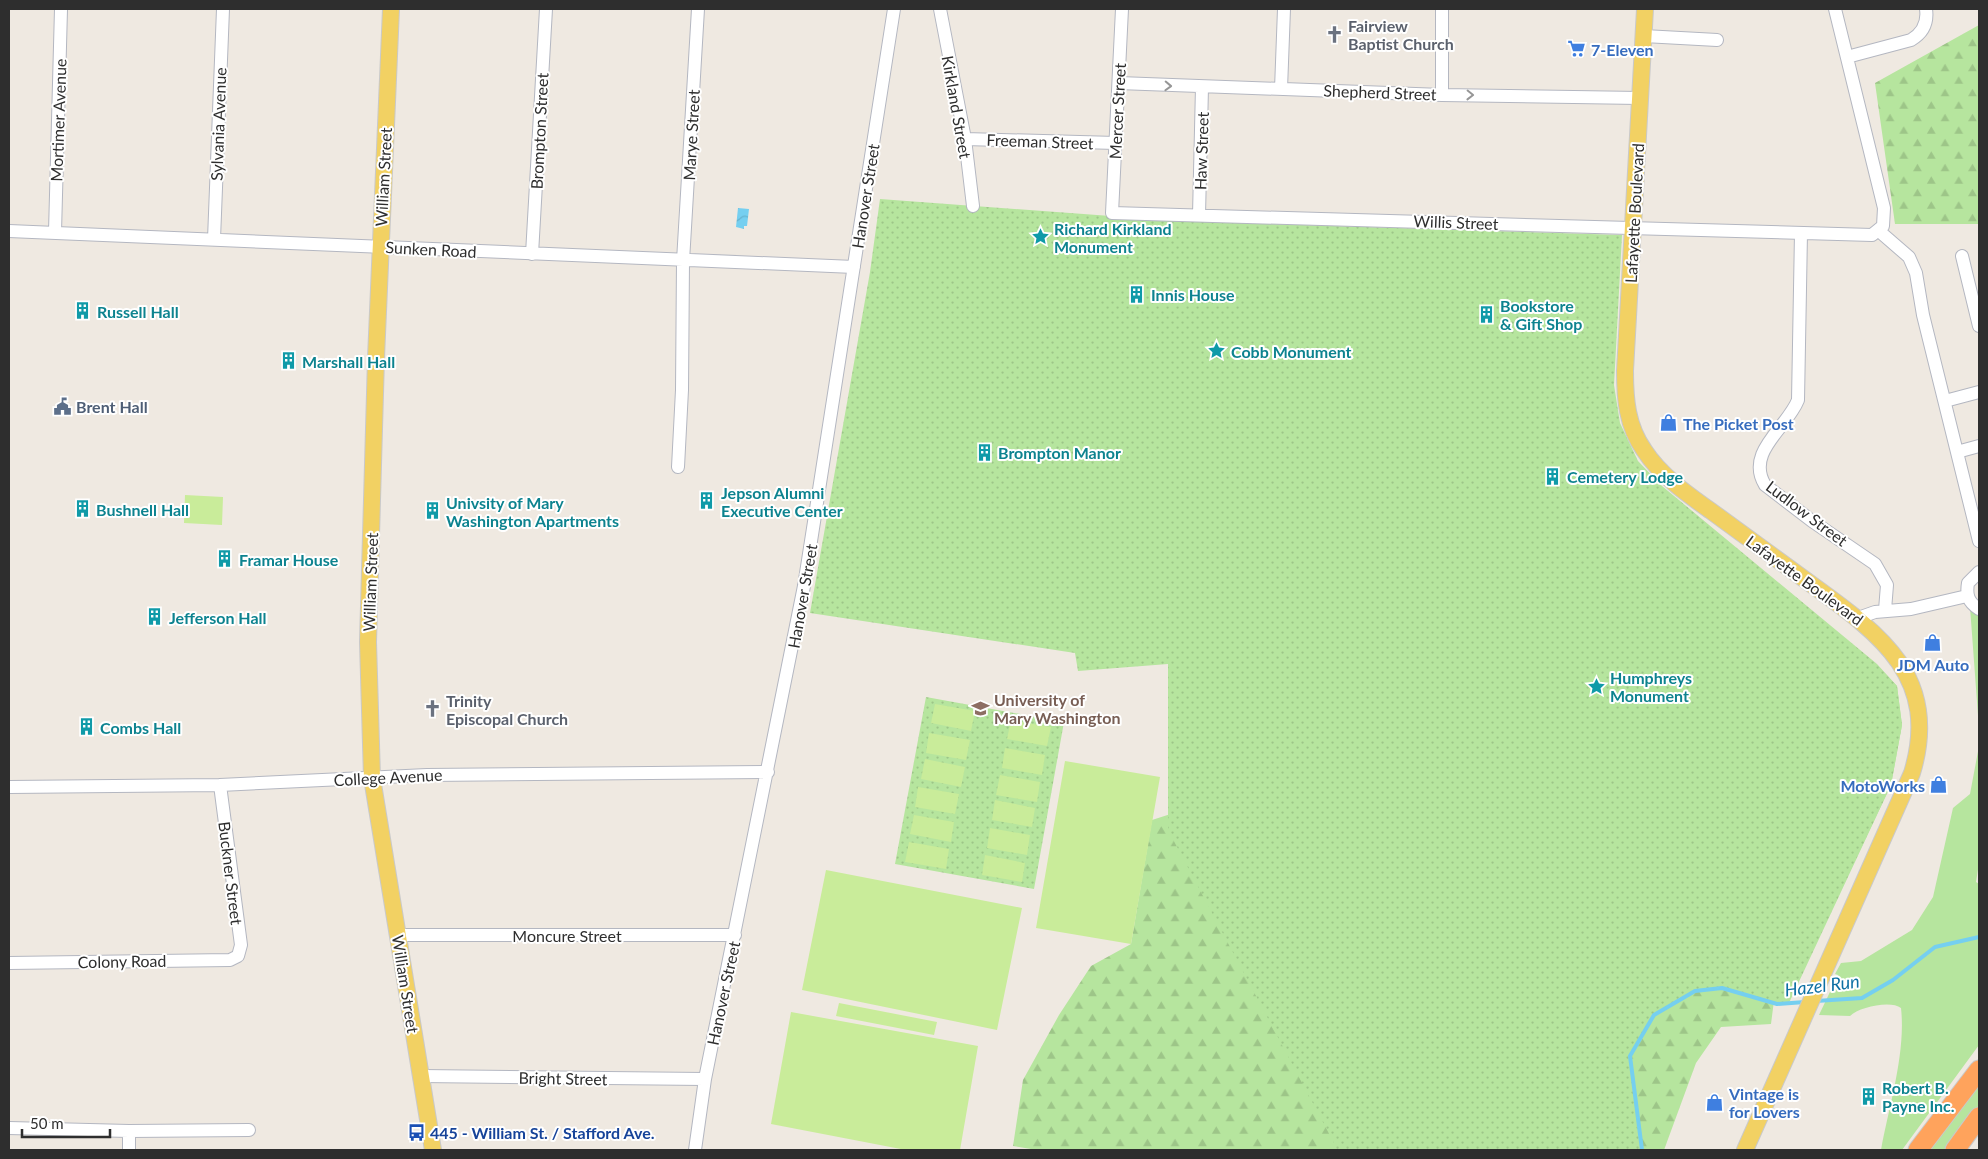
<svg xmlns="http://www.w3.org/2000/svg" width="1988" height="1159" font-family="Lato,sans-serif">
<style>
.grass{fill:#b6e59e}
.forest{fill:url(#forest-firs)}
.park{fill:url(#park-dots)}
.pitch{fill:#c9ec9a}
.water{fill:url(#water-waves)}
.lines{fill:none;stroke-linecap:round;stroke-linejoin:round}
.stream{stroke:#75cff0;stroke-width:4}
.minor-casing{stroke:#b4b7c1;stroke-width:14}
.major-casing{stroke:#c9c9c9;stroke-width:18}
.highway-casing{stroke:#c9c9c9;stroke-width:21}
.minor{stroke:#fff;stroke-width:12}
.major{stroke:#f2d163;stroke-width:16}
.highway{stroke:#ffa35c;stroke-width:19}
.oneway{stroke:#969696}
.labels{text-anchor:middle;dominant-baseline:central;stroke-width:4;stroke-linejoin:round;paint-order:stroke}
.worship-label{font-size:16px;font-weight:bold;fill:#5b616d;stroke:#fff;text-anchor:start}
.shop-label{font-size:16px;font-weight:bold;fill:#366cbe;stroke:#fff;text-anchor:start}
.street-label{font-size:16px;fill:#2e2e2e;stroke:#fff}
.culture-label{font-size:16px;font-weight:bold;fill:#0d838f;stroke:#fff;text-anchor:start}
.service-label{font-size:16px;font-weight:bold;fill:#4e5e75;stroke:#fff;text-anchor:start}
.education-label{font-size:16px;font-weight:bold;fill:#785e54;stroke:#fff;text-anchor:start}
.transit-label{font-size:16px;font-weight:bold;fill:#164399;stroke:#fff;text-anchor:start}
.water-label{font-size:18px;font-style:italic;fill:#0d6fa3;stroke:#fff}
</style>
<defs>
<pattern id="forest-firs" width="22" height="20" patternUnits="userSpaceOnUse" patternTransform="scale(1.25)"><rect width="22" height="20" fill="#b6e59e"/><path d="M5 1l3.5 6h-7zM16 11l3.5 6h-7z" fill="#9dc588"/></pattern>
<pattern id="park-dots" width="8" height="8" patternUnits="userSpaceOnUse" patternTransform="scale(1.25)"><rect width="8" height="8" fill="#b6e59e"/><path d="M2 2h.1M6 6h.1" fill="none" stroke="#9dc588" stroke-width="1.8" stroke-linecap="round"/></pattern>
<pattern id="water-waves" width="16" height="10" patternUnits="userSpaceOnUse" patternTransform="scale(1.25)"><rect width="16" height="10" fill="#75cff0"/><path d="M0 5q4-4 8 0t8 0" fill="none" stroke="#66b2ce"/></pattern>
</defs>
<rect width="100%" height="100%" fill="#efe9e1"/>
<!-- grass -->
<path class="grass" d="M1970 607 1979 613V729Z
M1979 746V863L1976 882 1979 884V1045L1902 1150H1881C1889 1106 1906 1053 1901 1008 1891 1000 1859 1007 1850 1016L1819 1015 1838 975 1835 974 1841 963 1861 961 1912 930 1933 897 1953 808 1970 794Z
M1979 1079V1105L1946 1150H1927Z"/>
<!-- forest -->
<path class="forest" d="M1979 25V224H1895L1875 83Z
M1876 664 1897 686 1902 725 1891 785 1831 911 1791 921 1776 985 1771 1024 1721 1027 1696 1063 1664 1150H1037L1013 1146 1023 1080 1059 1015 1091 966 1131 944 1152 820 1183 810 1792 763Z"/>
<!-- park -->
<path class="park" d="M880 199 1178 221 1622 235 1614 385 1620 423 1638 461 1662 486 1877 664 1897 686 1902 725 1891 785 1789 1003 1777 1004 1722 988 1695 991 1654 1015 1630 1056 1642 1150H1334L1335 1145 1168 830V664L1078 671 1075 653 810 613 870 272Z
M926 697 1064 722 1034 889 895 864Z"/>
<!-- pitch -->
<path class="pitch" d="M185 495 223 497 222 525 184 523Z
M935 704 975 711 971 731 931 723Z
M1011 720 1051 727 1047 746 1007 739Z
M929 733 970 740 966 760 926 753Z
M1005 748 1045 755 1042 775 1002 768Z
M925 759 965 767 961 787 921 779Z
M1065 761 1160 777 1131 944 1036 928Z
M1000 775 1040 782 1037 802 996 795Z
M918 787 959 794 955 814 915 807Z
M995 800 1035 808 1032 827 992 820Z
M914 815 954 822 951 842 910 834Z
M990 828 1030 835 1027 855 987 848Z
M909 842 949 849 946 869 905 862Z
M985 855 1025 863 1022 882 982 875Z
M826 870 1022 908 997 1030 802 990Z
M839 1003 937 1022 934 1035 836 1016Z
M791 1012 978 1046 960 1150H906L771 1124Z"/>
<!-- water -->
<path class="water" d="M738 208 749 209 747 226H744V229L736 227Z"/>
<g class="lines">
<!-- stream -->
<path class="stream" d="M1816 1001 1862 998 1893 980 1935 947 1979 937
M1642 1150 1630 1056 1654 1015 1695 991 1722 988 1777 1004 1805 1002"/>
<defs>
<path id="minor" d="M940 9 965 139 973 206
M1122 9 1112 213 1872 235 1883 226 1884 208 1835 9
M1644 36 1717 40
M1847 57 1911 40C1923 33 1928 23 1926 9
M1119 83 1442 95 1640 98
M1281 89 1284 9
M1442 95V9
M965 139 1116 143
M1199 215 1202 87
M9 231 854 267
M1879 231 1909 257 1916 273 1923 315 1979 541
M55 232 61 9
M1801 233 1798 400C1787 428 1745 452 1765 485L1812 521 1875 564 1887 585 1885 610
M214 239 223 9
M532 254 546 9
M1962 256 1979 326
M1945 401 1979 392
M1957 452 1979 446
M678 467 682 390 683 261 698 9
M1979 572 1968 583C1966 595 1968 602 1979 609
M1858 618 1875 612 1911 609 1967 596
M9 787 220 785 427 775 768 772
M398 935H735
M9 963 230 960 238 956 241 945 220 785
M421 1076 705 1079
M9 1128 129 1131 249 1130
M129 1150V1131
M695 1150 705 1079 804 586 894 9"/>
<path id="major" d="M391 9 376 358 368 642 372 778 433 1150
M1645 9 1625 371C1625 399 1627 426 1644 450 1660 475 1687 494 1711 511 1744 535 1778 560 1811 584 1880 634 1941 677 1912 773L1745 1150"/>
<path id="highway" d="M1918 1150 1979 1070
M1955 1150 1979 1117"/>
</defs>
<!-- minor casing -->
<use href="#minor" class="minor-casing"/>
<!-- major casing -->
<use href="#major" class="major-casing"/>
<!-- highway casing -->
<use href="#highway" class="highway-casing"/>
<!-- minor -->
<use href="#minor" class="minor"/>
<!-- major -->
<use href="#major" class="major"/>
<!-- highway -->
<use href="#highway" class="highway"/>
</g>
<!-- one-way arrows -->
<defs><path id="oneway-chevron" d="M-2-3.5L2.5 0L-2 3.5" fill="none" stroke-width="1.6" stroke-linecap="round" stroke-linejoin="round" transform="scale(1.25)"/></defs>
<g class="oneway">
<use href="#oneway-chevron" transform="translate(1168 86) rotate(2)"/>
<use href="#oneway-chevron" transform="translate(1470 95) rotate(1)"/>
</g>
<!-- icons -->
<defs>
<symbol id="church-bare" viewBox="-9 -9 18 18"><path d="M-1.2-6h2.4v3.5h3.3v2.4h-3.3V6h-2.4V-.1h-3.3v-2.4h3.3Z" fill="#6b7280" stroke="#fff" stroke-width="2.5" paint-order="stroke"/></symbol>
<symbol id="supermarket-bare" viewBox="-9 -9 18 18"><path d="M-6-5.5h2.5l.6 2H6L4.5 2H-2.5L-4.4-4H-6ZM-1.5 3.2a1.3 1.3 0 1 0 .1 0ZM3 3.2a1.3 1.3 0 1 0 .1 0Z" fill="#3f7fe0" stroke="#fff" stroke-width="2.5" paint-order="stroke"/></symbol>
<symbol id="sight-bare" viewBox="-9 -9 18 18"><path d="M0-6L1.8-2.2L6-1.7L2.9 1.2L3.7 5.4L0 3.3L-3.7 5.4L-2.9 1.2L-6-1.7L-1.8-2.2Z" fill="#0f9aa8" stroke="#fff" stroke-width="2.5" paint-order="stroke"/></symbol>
<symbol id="building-bare" viewBox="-9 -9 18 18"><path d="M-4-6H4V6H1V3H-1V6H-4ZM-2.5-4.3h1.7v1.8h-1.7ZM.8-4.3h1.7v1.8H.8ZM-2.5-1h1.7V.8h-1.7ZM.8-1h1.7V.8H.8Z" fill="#0f9aa8" stroke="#fff" stroke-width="2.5" paint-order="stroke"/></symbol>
<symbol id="civic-bare" viewBox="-9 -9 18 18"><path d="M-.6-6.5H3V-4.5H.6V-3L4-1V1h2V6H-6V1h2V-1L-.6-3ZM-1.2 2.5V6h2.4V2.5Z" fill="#5c6f8a" stroke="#fff" stroke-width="2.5" paint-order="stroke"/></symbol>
<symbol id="shop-bare" viewBox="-9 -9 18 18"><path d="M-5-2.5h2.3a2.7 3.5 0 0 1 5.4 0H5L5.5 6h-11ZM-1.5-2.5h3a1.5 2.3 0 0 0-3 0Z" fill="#3f7fe0" stroke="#fff" stroke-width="2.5" paint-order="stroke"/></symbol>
<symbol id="university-bare" viewBox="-9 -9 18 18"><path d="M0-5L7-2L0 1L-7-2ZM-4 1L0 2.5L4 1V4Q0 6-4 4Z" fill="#8d6e63" stroke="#fff" stroke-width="2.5" paint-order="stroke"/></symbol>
<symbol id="bus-bare" viewBox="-9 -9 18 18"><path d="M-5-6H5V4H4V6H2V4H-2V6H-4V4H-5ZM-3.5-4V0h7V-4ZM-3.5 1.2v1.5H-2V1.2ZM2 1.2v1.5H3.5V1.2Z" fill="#1a4fb4" stroke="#fff" stroke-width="2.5" paint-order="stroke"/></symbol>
</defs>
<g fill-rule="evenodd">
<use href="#church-bare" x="1322" y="22" width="25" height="25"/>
<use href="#supermarket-bare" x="1564" y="36" width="25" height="25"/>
<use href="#sight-bare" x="1028" y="224" width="25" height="25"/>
<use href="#building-bare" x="1124" y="282" width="25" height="25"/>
<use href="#building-bare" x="70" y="298" width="25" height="25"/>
<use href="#building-bare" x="1474" y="302" width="25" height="25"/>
<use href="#sight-bare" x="1204" y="338" width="25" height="25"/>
<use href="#building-bare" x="276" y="348" width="25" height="25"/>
<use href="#civic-bare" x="50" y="394" width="25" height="25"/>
<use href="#shop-bare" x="1656" y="410" width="25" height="25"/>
<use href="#building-bare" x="972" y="440" width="25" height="25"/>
<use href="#building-bare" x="1540" y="464" width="25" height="25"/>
<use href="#building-bare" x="694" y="488" width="25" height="25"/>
<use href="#building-bare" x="70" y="496" width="25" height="25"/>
<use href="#building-bare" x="420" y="498" width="25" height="25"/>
<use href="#building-bare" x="212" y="546" width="25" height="25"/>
<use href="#building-bare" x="142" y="604" width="25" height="25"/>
<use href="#shop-bare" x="1920" y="630" width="25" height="25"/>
<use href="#sight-bare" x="1584" y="674" width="25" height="25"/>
<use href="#university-bare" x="968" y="696" width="25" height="25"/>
<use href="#church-bare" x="420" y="696" width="25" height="25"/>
<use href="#building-bare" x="74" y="714" width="25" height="25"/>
<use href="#shop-bare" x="1926" y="772" width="25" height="25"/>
<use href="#building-bare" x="1856" y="1084" width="25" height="25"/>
<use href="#shop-bare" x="1702" y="1090" width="25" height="25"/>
<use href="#bus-bare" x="404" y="1120" width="25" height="25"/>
</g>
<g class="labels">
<!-- worship labels -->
<g class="worship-label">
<text x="1348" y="25">Fairview<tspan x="1348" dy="18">Baptist Church</tspan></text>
<text x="446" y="700">Trinity<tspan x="446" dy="18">Episcopal Church</tspan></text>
</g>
<!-- shop labels -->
<g class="shop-label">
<text x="1591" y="49">7-Eleven</text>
<text x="1683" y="423">The Picket Post</text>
<text x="1933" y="664" text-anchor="middle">JDM Auto</text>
<text x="1925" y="785" text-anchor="end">MotoWorks</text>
<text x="1729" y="1093">Vintage is<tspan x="1729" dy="18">for Lovers</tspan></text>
</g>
<!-- street labels -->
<g class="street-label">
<text transform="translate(1380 92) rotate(2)">Shepherd Street</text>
<text transform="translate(957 107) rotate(80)">Kirkland Street</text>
<text transform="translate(1117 111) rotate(-87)">Mercer Street</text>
<text transform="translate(58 120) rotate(-88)">Mortimer Avenue</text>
<text transform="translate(218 124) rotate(-88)">Sylvania Avenue</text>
<text transform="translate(539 131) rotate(-87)">Brompton Street</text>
<text transform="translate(691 135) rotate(-87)">Marye Street</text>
<text transform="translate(1040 141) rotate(2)">Freeman Street</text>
<text transform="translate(1201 151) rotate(-88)">Haw Street</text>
<text transform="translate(383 177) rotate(-87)">William Street</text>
<text transform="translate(865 196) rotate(-81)">Hanover Street</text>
<text transform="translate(1634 213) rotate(-87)">Lafayette Boulevard</text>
<text transform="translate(1456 222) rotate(2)">Willis Street</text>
<text transform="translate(431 249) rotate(3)">Sunken Road</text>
<text transform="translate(1807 513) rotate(37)">Ludlow Street</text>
<text transform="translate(1805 580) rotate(36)">Lafayette Boulevard</text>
<text transform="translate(370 582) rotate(-88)">William Street</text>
<text transform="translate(802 596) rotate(-80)">Hanover Street</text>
<text transform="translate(388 777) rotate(-3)">College Avenue</text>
<text transform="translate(231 873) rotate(83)">Buckner Street</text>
<text x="567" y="935">Moncure Street</text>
<text transform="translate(122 961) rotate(-1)">Colony Road</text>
<text transform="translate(406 984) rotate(81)">William Street</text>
<text transform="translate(723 993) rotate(-78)">Hanover Street</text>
<text transform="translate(563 1078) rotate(1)">Bright Street</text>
</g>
<!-- culture labels -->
<g class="culture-label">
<text x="1054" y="228">Richard Kirkland<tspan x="1054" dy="18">Monument</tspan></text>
<text x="1151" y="294">Innis House</text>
<text x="1500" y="305">Bookstore<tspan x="1500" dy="18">&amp; Gift Shop</tspan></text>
<text x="97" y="311">Russell Hall</text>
<text x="1231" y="351">Cobb Monument</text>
<text x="302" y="361">Marshall Hall</text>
<text x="998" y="452">Brompton Manor</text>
<text x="1567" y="476">Cemetery Lodge</text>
<text x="721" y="492">Jepson Alumni<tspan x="721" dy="18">Executive Center</tspan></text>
<text x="446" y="502">Univsity of Mary<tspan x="446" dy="18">Washington Apartments</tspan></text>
<text x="96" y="509">Bushnell Hall</text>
<text x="239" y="559">Framar House</text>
<text x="169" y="617">Jefferson Hall</text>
<text x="1610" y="677">Humphreys<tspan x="1610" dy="18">Monument</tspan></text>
<text x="100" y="727">Combs Hall</text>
<text x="1882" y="1087">Robert B.<tspan x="1882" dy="18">Payne Inc.</tspan></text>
</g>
<!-- service labels -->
<g class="service-label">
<text x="76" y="406">Brent Hall</text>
</g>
<!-- education labels -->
<g class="education-label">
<text x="994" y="699">University of<tspan x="994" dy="18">Mary Washington</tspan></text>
</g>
<!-- transit labels -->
<g class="transit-label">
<text x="430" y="1132">445 - William St. / Stafford Ave.</text>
</g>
<!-- water labels -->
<g class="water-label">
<text transform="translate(1822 985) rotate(-7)">Hazel Run</text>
</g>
</g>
<!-- border -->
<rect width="1988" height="1159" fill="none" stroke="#2e2e2e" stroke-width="20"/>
<!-- scale -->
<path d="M22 1129v8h88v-8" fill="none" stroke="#2e2e2e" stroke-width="2.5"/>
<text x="30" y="1129" font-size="15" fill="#2e2e2e" stroke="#ffffff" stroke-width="4" paint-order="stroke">50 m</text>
</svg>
